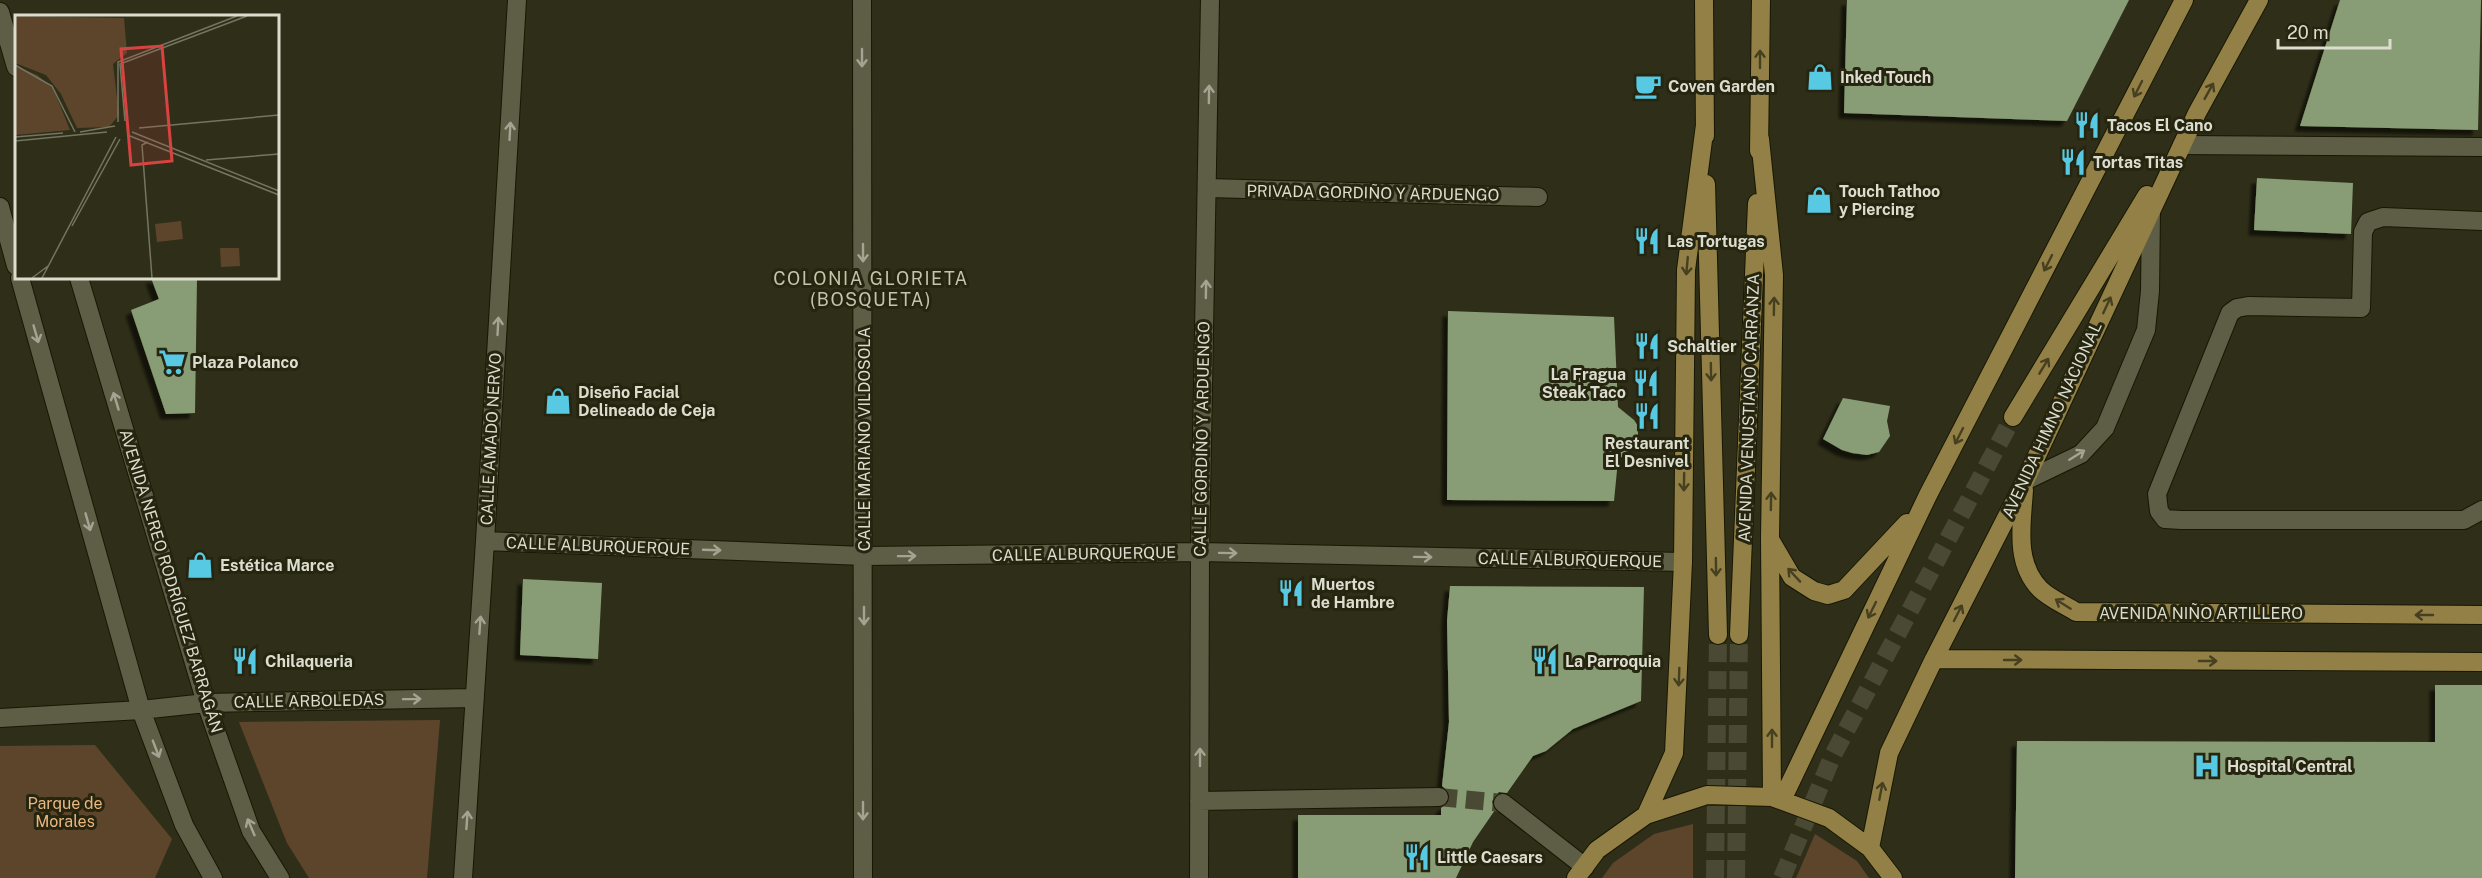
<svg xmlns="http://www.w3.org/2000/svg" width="2482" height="878" font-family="'Public Sans',sans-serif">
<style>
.green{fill:#5d452c}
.building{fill:#889d74;filter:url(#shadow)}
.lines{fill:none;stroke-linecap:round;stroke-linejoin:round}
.minor-tunnel{stroke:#494934;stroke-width:18;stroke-dasharray:18 9;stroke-linecap:butt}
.major-tunnel{stroke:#494934;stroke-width:18;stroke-dasharray:18 9;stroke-linecap:butt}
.minor-casing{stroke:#171703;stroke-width:20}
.major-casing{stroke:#171703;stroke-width:20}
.minor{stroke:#5e5e47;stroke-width:18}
.major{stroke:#928046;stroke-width:18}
.oneway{stroke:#a3a492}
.oneway2{stroke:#464020}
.labels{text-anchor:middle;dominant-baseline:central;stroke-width:6;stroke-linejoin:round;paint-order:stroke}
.poi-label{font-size:16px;font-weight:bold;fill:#dcddcf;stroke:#252510;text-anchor:start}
.street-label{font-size:16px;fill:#dcddcf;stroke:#252510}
.park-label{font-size:16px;fill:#ebb77f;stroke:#252510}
.neighbourhood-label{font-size:18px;letter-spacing:1.5px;fill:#c3c4aa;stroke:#252510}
.inset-road{fill:none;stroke:#747562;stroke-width:1.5}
.view{fill:#d74341;fill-opacity:0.15;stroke:#d74341;stroke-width:3}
.inset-edge{fill:none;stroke:#dcddcf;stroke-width:3}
</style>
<defs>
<filter id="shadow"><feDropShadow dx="-5.5" dy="5.5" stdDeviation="1.5" flood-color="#0009"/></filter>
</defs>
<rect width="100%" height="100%" fill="#2f2f19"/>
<!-- green -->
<path class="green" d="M440 720 427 878H309L287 843 239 722Z
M95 745 172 839 155 878H0V746Z
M1693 824V878H1602L1613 863 1654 834Z
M1815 834 1857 861 1869 878H1796Z"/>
<!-- building -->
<path class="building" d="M1847 0H2129L2067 121 1844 113Z
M2340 0H2481L2478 130 2300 126Z
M2257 178 2353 183 2351 234 2254 230Z
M151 278H197L195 413 166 414 131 310 159 299Z
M1448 311 1614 317 1618 407 1634 420 1638 426V437L1635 446 1618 460 1614 501 1447 500Z
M1843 398 1890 406 1887 421 1890 436 1879 452 1867 455 1852 453 1842 450 1823 439Z
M523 579 602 583 598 659 520 655Z
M1450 586 1644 587 1641 701 1573 729 1546 751 1533 756 1507 793 1499 792 1494 797 1492 802 1495 810 1473 842 1456 878H1298V815H1441V808L1449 802V792L1442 786 1449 722 1447 621Z
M2435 685H2482V878H2015L2017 741 2435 742Z"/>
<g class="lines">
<!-- minor-tunnel -->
<path class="minor-tunnel" d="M1439 797 1503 803"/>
<!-- major-tunnel -->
<path class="major-tunnel" d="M1715 878 1718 635
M1736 878 1739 635
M1782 878 1833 755 2013 417"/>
<defs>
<path id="minor" d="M862 0 863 878
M0 12 16 67
M2182 145 2482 147
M1208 188 1538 197
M0 207 16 266
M2482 221 2383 217 2368 222 2363 232 2361 308 2248 306 2237 308 2230 313 2157 494 2159 511 2165 519 2181 520H2464L2482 510
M20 278 141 710 184 825 213 878
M79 278 206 703 251 831 280 878
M2025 481 2081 454 2105 428 2146 330 2150 291 2151 211
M485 541 864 556 1200 552 1683 562
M0 718 141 710 206 703 475 698
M1199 801 1439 797
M1503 803 1585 867
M463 878 485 541 517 0
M1199 878 1200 552 1210 0"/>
<path id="major" d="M1704 0 1705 136
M1760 139 1774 275 1770 538 1772 797
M1759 151 1761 0
M1706 184 1718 635
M2013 417 2147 195
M2024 490C2022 524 2014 562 2040 589 2049 598 2065 605 2076 612L2482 615
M1771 541 1792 577 1814 591 1828 595 1844 590 1907 523
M1739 635 1757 203
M1934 659 2482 662
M1782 800 1928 495 2184 0
M1646 815 1674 753 1683 562 1686 270 1705 125
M1870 848 1889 753 1934 659 2025 481 2197 113 2259 0
M1576 878 1597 850 1646 815 1707 795 1772 797 1829 818 1870 848 1893 878"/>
</defs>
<!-- minor casing -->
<use href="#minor" class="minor-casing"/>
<!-- major casing -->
<use href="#major" class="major-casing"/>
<!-- minor -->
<use href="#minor" class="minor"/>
<!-- major -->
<use href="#major" class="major"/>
</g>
<!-- one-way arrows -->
<defs><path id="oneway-shaft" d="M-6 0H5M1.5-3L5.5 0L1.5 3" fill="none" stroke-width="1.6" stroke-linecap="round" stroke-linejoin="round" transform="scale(1.5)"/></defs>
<g class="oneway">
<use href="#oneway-shaft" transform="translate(862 58) rotate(90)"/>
<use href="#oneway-shaft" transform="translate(1209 94) rotate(-89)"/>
<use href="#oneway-shaft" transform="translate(510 131) rotate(-87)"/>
<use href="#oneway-shaft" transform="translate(863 253) rotate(90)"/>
<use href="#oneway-shaft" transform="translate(1206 289) rotate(-89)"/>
<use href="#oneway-shaft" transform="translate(498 326) rotate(-87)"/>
<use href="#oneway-shaft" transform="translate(36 334) rotate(74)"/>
<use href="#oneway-shaft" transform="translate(116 401) rotate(-107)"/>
<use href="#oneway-shaft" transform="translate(2077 455) rotate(-32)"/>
<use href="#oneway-shaft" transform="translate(88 522) rotate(74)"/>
<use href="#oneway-shaft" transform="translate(712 550) rotate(2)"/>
<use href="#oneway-shaft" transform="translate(1228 553) rotate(1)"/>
<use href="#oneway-shaft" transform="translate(907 556) rotate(-1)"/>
<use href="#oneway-shaft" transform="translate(1423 557) rotate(1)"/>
<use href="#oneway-shaft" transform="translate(864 616) rotate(90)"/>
<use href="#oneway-shaft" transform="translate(480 625) rotate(-86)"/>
<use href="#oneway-shaft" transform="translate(412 699) rotate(-1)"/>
<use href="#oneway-shaft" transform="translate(156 749) rotate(69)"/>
<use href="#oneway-shaft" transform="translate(1200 757) rotate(-90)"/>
<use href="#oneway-shaft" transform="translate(863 811) rotate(90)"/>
<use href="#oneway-shaft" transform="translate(467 820) rotate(-86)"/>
<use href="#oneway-shaft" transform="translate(251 827) rotate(-113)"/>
</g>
<g class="oneway2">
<use href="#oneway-shaft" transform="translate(1760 59) rotate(-90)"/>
<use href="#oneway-shaft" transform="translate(2138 89) rotate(117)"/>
<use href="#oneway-shaft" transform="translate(2209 91) rotate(-61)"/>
<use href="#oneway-shaft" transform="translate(2048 263) rotate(117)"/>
<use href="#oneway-shaft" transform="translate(1687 266) rotate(95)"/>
<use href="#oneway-shaft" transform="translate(2107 305) rotate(-65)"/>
<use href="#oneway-shaft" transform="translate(1774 306) rotate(-89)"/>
<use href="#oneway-shaft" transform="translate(2044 366) rotate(-59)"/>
<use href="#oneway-shaft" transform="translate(1711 372) rotate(89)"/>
<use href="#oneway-shaft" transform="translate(1959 436) rotate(117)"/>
<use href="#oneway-shaft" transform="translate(1684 482) rotate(91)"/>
<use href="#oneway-shaft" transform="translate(1771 501) rotate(-89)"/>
<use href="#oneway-shaft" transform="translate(1716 567) rotate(89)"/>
<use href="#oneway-shaft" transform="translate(1794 575) rotate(-133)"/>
<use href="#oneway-shaft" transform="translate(2063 604) rotate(-148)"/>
<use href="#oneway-shaft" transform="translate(1872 610) rotate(116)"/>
<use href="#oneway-shaft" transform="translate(1958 613) rotate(-63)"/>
<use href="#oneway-shaft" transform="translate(2424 615) rotate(-180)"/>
<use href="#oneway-shaft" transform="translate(2013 660)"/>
<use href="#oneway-shaft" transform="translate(2208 661)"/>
<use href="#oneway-shaft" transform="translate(1679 677) rotate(92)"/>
<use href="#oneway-shaft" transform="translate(1772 738) rotate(-90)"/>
<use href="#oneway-shaft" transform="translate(1881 791) rotate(-79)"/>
</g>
<!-- icons -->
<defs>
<symbol id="shop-bare" viewBox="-9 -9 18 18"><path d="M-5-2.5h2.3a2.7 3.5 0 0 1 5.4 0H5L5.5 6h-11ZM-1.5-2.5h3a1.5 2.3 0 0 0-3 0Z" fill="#57c9e2" stroke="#252510" stroke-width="2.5" paint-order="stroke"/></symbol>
<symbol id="cafe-bare" viewBox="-9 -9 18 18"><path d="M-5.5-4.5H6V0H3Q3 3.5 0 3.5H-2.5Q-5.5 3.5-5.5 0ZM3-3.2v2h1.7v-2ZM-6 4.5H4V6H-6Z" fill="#57c9e2" stroke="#252510" stroke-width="2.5" paint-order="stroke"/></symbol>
<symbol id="restaurant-bare" viewBox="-9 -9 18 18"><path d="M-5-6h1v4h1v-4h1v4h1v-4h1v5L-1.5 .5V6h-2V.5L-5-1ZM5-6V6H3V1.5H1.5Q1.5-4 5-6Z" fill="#57c9e2" stroke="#252510" stroke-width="2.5" paint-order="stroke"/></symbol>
<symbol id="supermarket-bare" viewBox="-9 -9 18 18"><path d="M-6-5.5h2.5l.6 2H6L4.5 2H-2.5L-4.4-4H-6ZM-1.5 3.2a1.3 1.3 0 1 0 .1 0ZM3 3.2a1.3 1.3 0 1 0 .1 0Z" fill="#57c9e2" stroke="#252510" stroke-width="2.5" paint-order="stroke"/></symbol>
<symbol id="hospital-bare" viewBox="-9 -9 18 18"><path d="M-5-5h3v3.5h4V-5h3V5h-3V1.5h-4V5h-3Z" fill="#57c9e2" stroke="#252510" stroke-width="2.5" paint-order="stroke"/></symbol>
</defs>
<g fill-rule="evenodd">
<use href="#shop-bare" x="1801" y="58" width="38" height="38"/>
<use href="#cafe-bare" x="1629" y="67" width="38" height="38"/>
<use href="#restaurant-bare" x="2068" y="106" width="38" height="38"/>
<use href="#restaurant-bare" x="2054" y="143" width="38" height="38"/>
<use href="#shop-bare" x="1800" y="181" width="38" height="38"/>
<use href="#restaurant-bare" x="1628" y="222" width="38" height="38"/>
<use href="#restaurant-bare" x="1628" y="327" width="38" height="38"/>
<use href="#supermarket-bare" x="153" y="343" width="38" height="38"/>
<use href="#restaurant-bare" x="1627" y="364" width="38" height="38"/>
<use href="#shop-bare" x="539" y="382" width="38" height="38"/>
<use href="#restaurant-bare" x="1628" y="397" width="38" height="38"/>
<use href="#shop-bare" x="181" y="546" width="38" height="38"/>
<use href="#restaurant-bare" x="1272" y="574" width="38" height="38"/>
<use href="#restaurant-bare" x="226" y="642" width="38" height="38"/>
<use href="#restaurant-bare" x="1526" y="642" width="38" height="38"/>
<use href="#hospital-bare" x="2188" y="747" width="38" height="38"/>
<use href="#restaurant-bare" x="1398" y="838" width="38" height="38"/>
</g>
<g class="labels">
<!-- poi labels -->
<g class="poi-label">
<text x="1840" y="77">Inked Touch</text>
<text x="1668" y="86">Coven Garden</text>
<text x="2107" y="125">Tacos El Cano</text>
<text x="2093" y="162">Tortas Titas</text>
<text x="1839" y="191">Touch Tathoo<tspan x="1839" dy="18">y Piercing</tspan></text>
<text x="1667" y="241">Las Tortugas</text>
<text x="1667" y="346">Schaltier</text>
<text x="192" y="362">Plaza Polanco</text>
<text x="1626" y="374" text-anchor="end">La Fragua<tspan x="1626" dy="18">Steak Taco</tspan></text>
<text x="578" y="392">Diseño Facial<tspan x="578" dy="18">Delineado de Ceja</tspan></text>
<text x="1647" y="443" text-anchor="middle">Restaurant<tspan x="1647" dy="18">El Desnivel</tspan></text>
<text x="220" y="565">Estética Marce</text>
<text x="1311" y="584">Muertos<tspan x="1311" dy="18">de Hambre</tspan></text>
<text x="265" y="661">Chilaqueria</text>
<text x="1565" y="661">La Parroquia</text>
<text x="2227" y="766">Hospital Central</text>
<text x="1437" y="857">Little Caesars</text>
</g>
<!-- street labels -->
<g class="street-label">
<text transform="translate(1373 193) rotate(1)">PRIVADA GORDIÑO Y ARDUENGO</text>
<text transform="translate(1749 408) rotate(-88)">AVENIDA VENUSTIANO CARRANZA</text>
<text transform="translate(2052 420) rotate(-65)">AVENIDA HIMNO NACIONAL</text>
<text transform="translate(491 439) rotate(-87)">CALLE AMADO NERVO</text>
<text transform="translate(864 439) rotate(-90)">CALLE MARIANO VILDOSOLA</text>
<text transform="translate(1202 439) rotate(-89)">CALLE GORDIÑO Y ARDUENGO</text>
<text transform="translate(598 546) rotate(2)">CALLE ALBURQUERQUE</text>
<text transform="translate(1084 554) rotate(-1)">CALLE ALBURQUERQUE</text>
<text transform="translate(1570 560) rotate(1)">CALLE ALBURQUERQUE</text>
<text transform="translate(171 581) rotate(73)">AVENIDA NEREO RODRÍGUEZ BARRAGÁN</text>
<text x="2201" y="613">AVENIDA NIÑO ARTILLERO</text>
<text transform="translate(309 701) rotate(-1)">CALLE ARBOLEDAS</text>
</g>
<!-- park labels -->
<g class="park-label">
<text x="65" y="803">Parque de<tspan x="65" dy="18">Morales</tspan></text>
</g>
<!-- neighbourhood labels -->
<g class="neighbourhood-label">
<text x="871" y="278">COLONIA GLORIETA<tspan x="871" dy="21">(BOSQUETA)</tspan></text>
</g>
</g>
<!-- overview -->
<g transform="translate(15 15)">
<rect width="264" height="264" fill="#2f2f19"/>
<path d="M0 1 109 3 112 38 98 49 104 100 94 112 62 113 46 79 31 60 0 48ZM0 51 22 60 38 73 55 115 0 120ZM166 206 168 224 142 227 140 209ZM205 233H224L225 251 206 252Z" fill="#5d452c"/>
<path class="inset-road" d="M0 50 37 71 60 117M110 106 105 49 232 1M103 107V47L222 1M124 113 264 100M65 117 100 111M117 117 264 176M115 121 264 180M0 122 48 118M0 126 92 117M133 127 127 130 137 263M191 145 264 139M57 211 105 124M17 263 33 251M27 263 101 122"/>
<path class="view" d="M147 31 157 146 116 150 106 34Z"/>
<rect width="264" height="264" class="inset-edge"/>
</g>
<!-- scale -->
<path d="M2278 39v9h112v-9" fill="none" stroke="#dcddcf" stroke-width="3"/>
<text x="2287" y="39" font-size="18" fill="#dcddcf" stroke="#252510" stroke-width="4.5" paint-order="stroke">20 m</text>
</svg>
